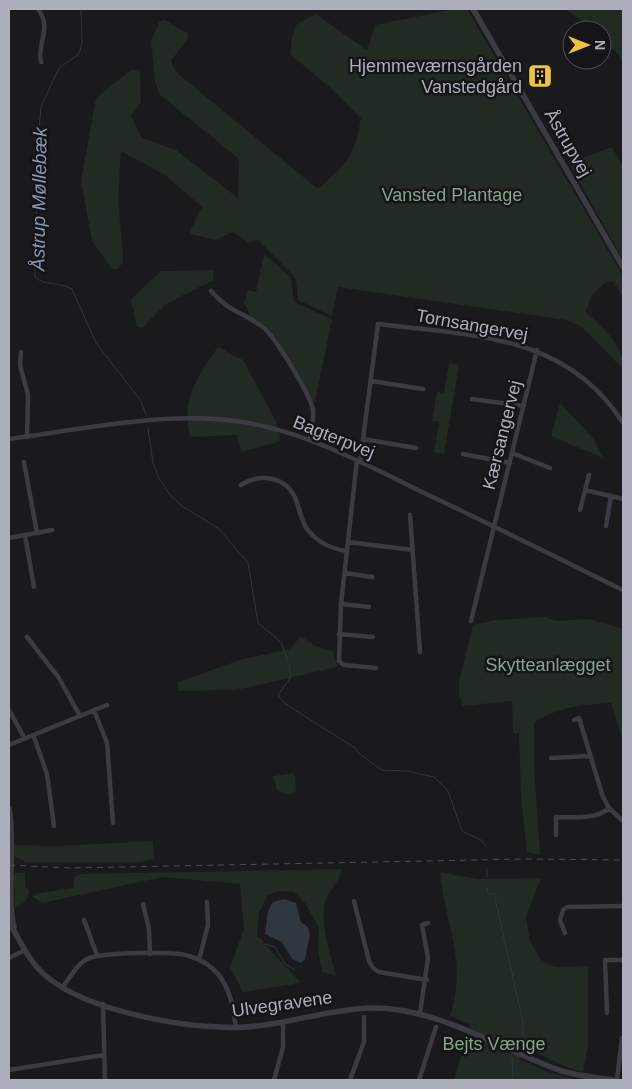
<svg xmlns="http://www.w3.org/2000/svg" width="632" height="1089" font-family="Helvetica,sans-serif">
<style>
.green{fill:#212a23}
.water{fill:#2f3740}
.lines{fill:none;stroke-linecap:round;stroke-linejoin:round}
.stream{stroke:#2f3740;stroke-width:1}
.minor{stroke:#3b3b41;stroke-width:4.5}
.tertiary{stroke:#3b3b41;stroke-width:5.5}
.rail{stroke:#4e4f56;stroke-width:1;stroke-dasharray:6 5;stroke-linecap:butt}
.labels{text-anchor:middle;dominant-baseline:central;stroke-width:5;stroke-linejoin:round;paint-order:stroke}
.poi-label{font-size:18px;fill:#acafbb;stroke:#151417;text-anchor:end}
.street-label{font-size:18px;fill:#acafbb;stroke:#151417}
.park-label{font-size:18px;fill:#84a589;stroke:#151417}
.water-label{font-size:19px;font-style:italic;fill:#8599b4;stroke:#151417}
</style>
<rect width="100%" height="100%" fill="#1a191c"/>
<!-- green -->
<path class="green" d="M455 9H467L623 276V298L614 282H606L591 296 586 312C603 329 623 343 623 369L582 327 566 320 338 287 332 316 298 300 296 280 292 274 258 240 249 243 233 232 215 240 191 234 190 231 202 207 165 175 121 151 118 200 123 254V262L118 269H112L92 241 81 181 96 98 132 69 140 72 141 102 131 116 142 138 176 150 238 198 239 159 159 94 155 81 151 41 159 22 165 20 187 33 188 38 171 61 176 72 318 189C348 162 354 158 361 118L332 89 290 54 292 37 297 24 316 14 367 50 375 25Z
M565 9H623V67C620 53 616 48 602 47V30H593L590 15 589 26Z
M612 147 623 167V260L569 163Z
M264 254 291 277 294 302 332 319 315 401 312 402 276 337 267 328 251 318 244 302 248 290 256 292Z
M214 270 213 280 166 304 142 328 137 327 131 299 161 271Z
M218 347 243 360 276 421 281 441 241 452 237 435 190 437C181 399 197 377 218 347Z
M449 363 459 365 444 454 434 452 439 422 432 421 437 392 444 393Z
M560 403 593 438 603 458 551 436Z
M545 617 556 621 590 619 623 629V741L611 703C578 705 563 706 534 722V766L540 855 527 852 521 798 519 733H513L512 701 462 706 461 697H459V681L473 625 495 620Z
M301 636 315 646 333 652 337 667 236 690 178 691V682L243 659 290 649Z
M295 773 296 792C289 796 283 794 277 790L273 776Z
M153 841 154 859 140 862H25L14 856 15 845 56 846Z
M342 869C340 882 328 890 325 903 320 924 331 956 336 976L322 972 318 950 319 928 305 903 294 892 278 891 268 895 259 913 257 936 301 983 243 992 230 968 244 929 240 884 163 877 42 903 32 897 33 894 74 888V877L80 874Z
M440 872 477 879 541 878 526 917 530 941 541 960 555 967 588 966V1046L583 1072 566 1067 523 1046 519 1059 545 1071 578 1080H454L471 1025 450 1016C468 959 445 927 440 872Z
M9 873H25V887L30 891 25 902 15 908 14 880H9Z"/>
<!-- water -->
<path class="water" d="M284 899 296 903 301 922 308 927 310 935 305 959 301 963 292 959 282 942 265 934 268 911 273 902Z"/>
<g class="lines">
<!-- stream -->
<path class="stream" d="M81 9 82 43 79 54 59 68 41 107 38 141 35 277C44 286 61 282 72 289L96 343 141 401 146 415
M148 428 153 463 159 478 170 495 182 506 218 528 248 563 258 623 281 642 288 661
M289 665 291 677 278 695 284 703 355 748 361 755 382 770 407 771 434 777 448 791 462 831 481 840 487 847
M487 869V877
M487 888 488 894H494L523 1022V1034L518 1044
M260 939 263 942
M265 944 275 947 285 964 295 970
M512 1058 513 1080"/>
<!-- minor -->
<path class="minor" d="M38 9C53 29 36 43 41 62
M211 291C230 313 244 312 264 328 275 337 311 396 313 410 314 420 311 430 310 440
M21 352 20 365 28 395 27 437
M371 381 423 389
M472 399 524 406
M9 439C76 430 146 415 215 419 289 423 355 459 420 491 488 523 556 557 623 590
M363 439 416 448
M512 453 550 468
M463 454 510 463
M357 460 341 604 339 661 344 665 376 668
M24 462 37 533
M360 462 378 324C472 336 566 333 623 423
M241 485C260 473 287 476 296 500 300 510 301 520 307 529 317 542 331 549 347 551
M585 490 623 499
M580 510 589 475
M410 515 420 652
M606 526 611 496
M25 535 34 587
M9 538 52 530
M348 542 413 550
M345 573 372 577
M341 604 369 607
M471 621 537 350
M339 634 373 637
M27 637 59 678 80 716
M9 710 25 739
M94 710 107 743 113 823
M574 720 579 718 603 797 609 808 623 821
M34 737 47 774 54 826
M9 745 107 705
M551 758 589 756
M556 835V817C573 817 596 820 609 808
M354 901 369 961 373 968 379 972 427 980
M143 904 149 929 150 954
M84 920 97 955
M565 933 560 920 563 910 567 907 623 906
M9 958 23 951
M199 960 208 925 207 902
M62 988C70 978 76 965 87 959 102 952 172 951 189 956 200 959 211 966 218 974 231 990 233 1009 236 1028
M103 1004 105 1080
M420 1013 428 958 422 925 428 923
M607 1013 605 960H623
M9 1070 104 1055
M274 1080 283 1047V1022
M350 1080 364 1042V1017
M419 1080 436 1027
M617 1080 622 1038"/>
<!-- tertiary -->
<path class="tertiary" d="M473 9 623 267
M9 808C16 848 6 888 14 927
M9 922C21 942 28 961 47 977 91 1013 201 1033 257 1026 304 1021 351 1002 399 1010 457 1019 507 1052 562 1071 579 1076 596 1078 614 1080"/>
<!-- rail -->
<path class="rail" d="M9 865 70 868 526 859 623 860"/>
</g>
<!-- icons -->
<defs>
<symbol id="building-square" viewBox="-11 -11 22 22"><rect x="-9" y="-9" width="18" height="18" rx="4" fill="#eec43f" stroke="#151417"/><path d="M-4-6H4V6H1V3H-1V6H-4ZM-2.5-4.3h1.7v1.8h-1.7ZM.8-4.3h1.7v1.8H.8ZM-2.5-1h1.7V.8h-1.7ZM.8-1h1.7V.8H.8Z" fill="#111"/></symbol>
</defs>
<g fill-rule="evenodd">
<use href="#building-square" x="526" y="62" width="28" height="28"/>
</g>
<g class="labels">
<!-- poi labels -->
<g class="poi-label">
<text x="522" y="66">Hjemmeværnsgården<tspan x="522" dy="21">Vanstedgård</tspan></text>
</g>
<!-- street labels -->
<g class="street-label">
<text transform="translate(568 143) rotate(60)">Åstrupvej</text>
<text transform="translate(472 325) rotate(10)">Tornsangervej</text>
<text transform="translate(502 435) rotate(-76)">Kærsangervej</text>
<text transform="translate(334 437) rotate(22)">Bagterpvej</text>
<text transform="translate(282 1004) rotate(-8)">Ulvegravene</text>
</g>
<!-- park labels -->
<g class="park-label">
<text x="452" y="195">Vansted Plantage</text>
<text x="548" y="665">Skytteanlægget</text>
<text x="494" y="1044">Bejts Vænge</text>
</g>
<!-- water labels -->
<g class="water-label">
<text transform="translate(39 199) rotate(-89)">Åstrup Møllebæk</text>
</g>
</g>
<!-- border -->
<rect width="632" height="1089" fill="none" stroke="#acafbb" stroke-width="20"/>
<!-- north arrow -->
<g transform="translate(587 45) rotate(90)"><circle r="24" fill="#151417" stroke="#515259"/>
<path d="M0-4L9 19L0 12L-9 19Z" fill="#eec43f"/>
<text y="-8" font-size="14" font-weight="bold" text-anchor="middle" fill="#acafbb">N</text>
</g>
</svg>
